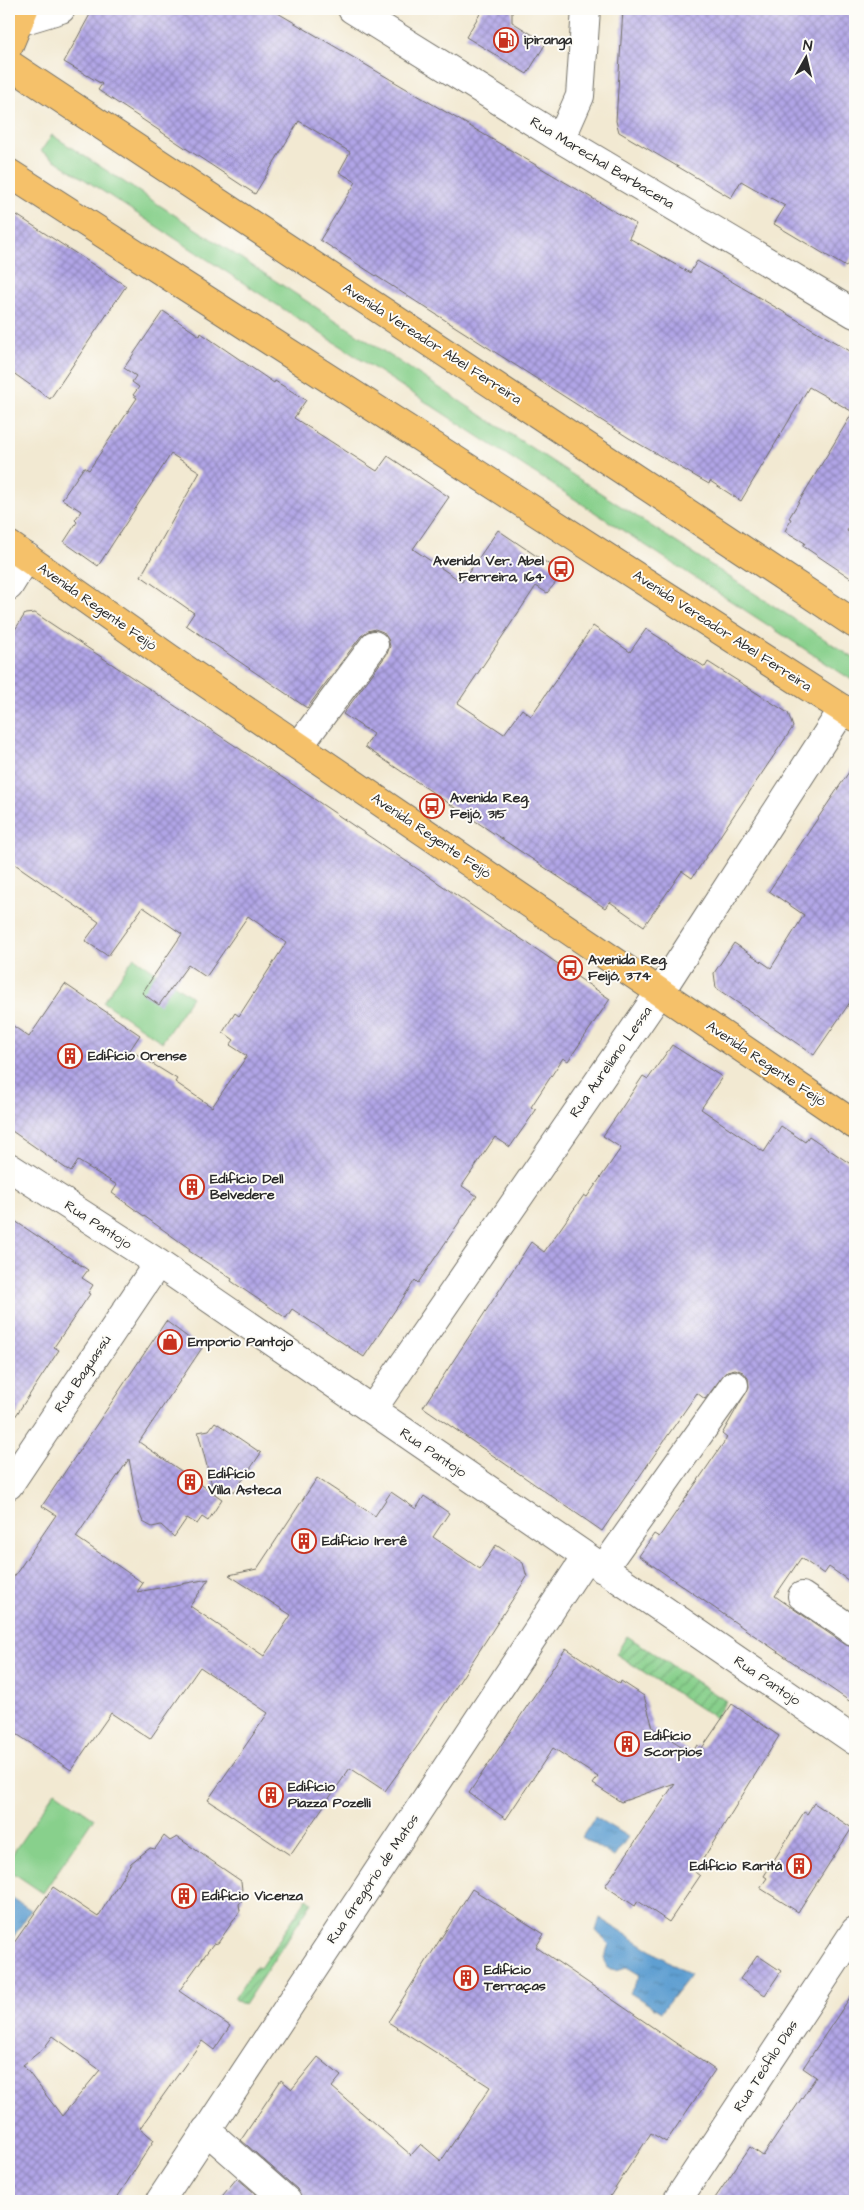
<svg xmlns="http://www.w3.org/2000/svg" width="864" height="2210" font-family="'Architects Daughter',sans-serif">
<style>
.grass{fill:#88d08c;stroke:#5a7e5c}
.garden{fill:url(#garden-furrows);stroke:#5a7e5c}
.water{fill:url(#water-ripples);stroke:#44657e}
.building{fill:url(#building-cross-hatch);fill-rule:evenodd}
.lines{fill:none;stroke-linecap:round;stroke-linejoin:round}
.minor-casing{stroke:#716e65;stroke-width:30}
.major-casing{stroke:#716e65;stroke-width:30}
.highway-casing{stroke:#716e65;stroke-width:30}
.minor{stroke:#fff;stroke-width:28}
.major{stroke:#f5c16b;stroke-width:28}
.highway{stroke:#f5c16b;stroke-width:28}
.labels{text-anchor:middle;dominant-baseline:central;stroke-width:4;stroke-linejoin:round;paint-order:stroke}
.poi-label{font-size:14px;font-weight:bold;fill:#2b2b2b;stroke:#fdfcf7;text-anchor:start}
.street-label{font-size:14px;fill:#2b2b2b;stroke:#fdfcf7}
</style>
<defs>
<pattern id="garden-furrows" width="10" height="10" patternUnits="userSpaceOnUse" patternTransform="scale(1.25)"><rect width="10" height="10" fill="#88d08c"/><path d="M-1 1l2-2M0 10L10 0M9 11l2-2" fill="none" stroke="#6fa973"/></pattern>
<pattern id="water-ripples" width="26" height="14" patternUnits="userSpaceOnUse" patternTransform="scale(1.25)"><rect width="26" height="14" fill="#5e9fd1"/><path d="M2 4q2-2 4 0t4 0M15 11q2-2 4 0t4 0" fill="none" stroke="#4e82aa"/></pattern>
<pattern id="building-cross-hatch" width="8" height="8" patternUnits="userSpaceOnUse" patternTransform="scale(1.25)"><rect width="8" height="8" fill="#b1a5e7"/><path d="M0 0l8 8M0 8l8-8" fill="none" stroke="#9087bb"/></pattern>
</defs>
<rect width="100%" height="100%" fill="#fdfcf7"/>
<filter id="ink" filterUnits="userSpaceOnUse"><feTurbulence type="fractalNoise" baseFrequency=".02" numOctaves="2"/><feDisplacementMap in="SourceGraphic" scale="10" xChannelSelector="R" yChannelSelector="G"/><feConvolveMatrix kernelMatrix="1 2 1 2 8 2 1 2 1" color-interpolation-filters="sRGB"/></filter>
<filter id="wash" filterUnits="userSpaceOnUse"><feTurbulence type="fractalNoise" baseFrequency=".0096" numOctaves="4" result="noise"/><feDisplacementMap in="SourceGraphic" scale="20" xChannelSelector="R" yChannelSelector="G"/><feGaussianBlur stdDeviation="1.12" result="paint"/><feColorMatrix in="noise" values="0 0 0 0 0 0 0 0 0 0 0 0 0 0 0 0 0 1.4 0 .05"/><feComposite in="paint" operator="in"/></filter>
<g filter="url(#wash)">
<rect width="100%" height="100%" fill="#f2e9d2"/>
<!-- grass -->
<path class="grass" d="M52 135 855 659V682L41 151Z
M134 957 192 997 162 1042 103 1002Z
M55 1791 94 1818 43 1893 9 1870V1859Z"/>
<!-- garden -->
<path class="garden" d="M627 1636 726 1701 715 1718 616 1654Z
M307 1898 312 1902 244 2005 234 1999 256 1966 260 1968Z"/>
<!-- water -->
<path class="water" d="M595 1817 628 1837 614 1857 582 1837Z
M11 1897 31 1910 9 1944V1900Z
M600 1918 690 1975 661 2012 630 1993 640 1975 627 1967 616 1970 607 1968 604 1958 609 1944 596 1931Z"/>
<g id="blocks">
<!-- building -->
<path class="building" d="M93 9H271L636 224 629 238 690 273 697 261 855 354V517L847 531 855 536V581L803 546 805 543 785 531 791 519 789 518 853 412 809 387 741 501 710 481 709 484 629 438 320 240 356 182 339 172 350 152 299 121 255 194 98 90 102 84 64 62Z
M483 9H512V22L546 43 527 74 466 37Z
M623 9H855V251L846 267 774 224 785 206 741 181 731 198 619 132 616 121Z
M9 210 126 286 50 399 9 370Z
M163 311 200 336 201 333 274 383 275 381 306 400 294 418 377 471 388 456 449 497 413 549 462 582 498 530 563 574 547 593 536 586 458 703 504 734 522 709 531 716 593 626 630 652 646 629 705 667 708 662 788 713 793 727 736 812 692 878 682 871 644 926 610 902 605 908 365 747 373 734 343 714 387 654 390 646 388 639 383 632 375 629 368 631 361 636 307 708 186 625 194 613 141 576 200 472 171 454 98 566 64 542 77 522 75 520 81 511 62 499 84 467 89 470 137 398 133 395 139 387 132 382 136 376 124 368Z
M35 613 249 755 610 999 568 1061 563 1058 531 1107 536 1110 510 1147 495 1137 462 1186 477 1196 418 1283 415 1280 364 1357 292 1309 286 1318 231 1281 232 1279 189 1251 190 1249 112 1193 117 1185 78 1161 71 1172 9 1129V1023L29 1037 65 984 140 1035 130 1050 177 1079 175 1082 212 1107 247 1056 230 1045 234 1040 223 1032 235 1013 239 1016 286 943 248 916 206 977 188 965 159 1005 142 993 182 934 143 907 108 956 85 941 99 922 9 860V639L25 614Z
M855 763V995L814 1055 716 988 714 973 734 943 771 968 804 915 769 891Z
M672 1045 722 1077 701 1109 764 1152 781 1126 805 1142 809 1136 855 1167V1585L829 1567 824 1574 801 1558 775 1596 846 1645 855 1648V1705L639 1556 654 1534 659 1537 727 1438 722 1434 749 1387 748 1378 743 1372 735 1369 727 1371 705 1399 697 1393 602 1531 423 1407 531 1242 544 1252 584 1195 587 1197 621 1148 603 1136 643 1076 648 1079Z
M9 1217 88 1270 82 1278 93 1285 88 1293 90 1294 54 1347 59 1350 9 1426Z
M166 1321 202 1348 139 1442 222 1499 208 1521 202 1517 197 1524 187 1518 174 1537 161 1525 152 1527 143 1522 139 1512 129 1459 76 1537 143 1583 137 1592 209 1579 190 1606 264 1656 291 1615 229 1575 257 1569 317 1478 375 1516 391 1492 416 1509 424 1496 449 1513 433 1537 480 1569 496 1545 523 1563 527 1577 419 1744 385 1791 350 1768 290 1855 208 1800 268 1713 200 1667 150 1739 111 1713 71 1770 9 1729V1584L56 1515 42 1506Z
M215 1422 261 1453 235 1491 214 1493 198 1432 209 1430Z
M566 1648 620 1684 621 1681 644 1696 653 1728 692 1753 697 1745 702 1748 732 1704 779 1736 695 1872 700 1876 669 1922 638 1901 635 1906 605 1886 675 1783 621 1802 593 1784 598 1777 553 1748 506 1819 469 1793Z
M814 1803 852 1828 798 1912 760 1888 767 1878 764 1876 804 1812 807 1814Z
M164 1836 170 1841 177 1837 241 1881 243 1899 239 1904 240 1911 218 1943 213 1944 179 1991 230 2026 214 2050 202 2041 140 2128 154 2140 115 2201H9V1950L53 1887 98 1917 131 1863 150 1848 155 1849ZM53 2036 100 2070 62 2116 23 2065 44 2048Z
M472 1889 544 1934 536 1947 715 2070 666 2142 651 2133 607 2201H302L297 2189 241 2140 281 2080 292 2089 318 2057 341 2076 332 2087 411 2155 421 2144 441 2161 490 2087 388 2022Z
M757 1955 781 1971 765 1995 740 1979Z
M855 1990V2201H713L750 2147 763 2156 816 2077 803 2068Z
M237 2178 264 2201H218Z"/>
</g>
</g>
<g filter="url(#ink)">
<use href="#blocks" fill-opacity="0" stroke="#716e65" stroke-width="1"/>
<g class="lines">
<defs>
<path id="minor" d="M352 9 561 139 855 314
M18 22 61 9
M561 139 580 96 586 9
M9 586 27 557
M299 746 374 645
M9 1167 158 1263 855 1741
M372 1410 660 992 843 709
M9 1485 158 1263
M603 1569 734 1385
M802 1596 855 1632
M206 2130 287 2201
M160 2201 586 1557
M677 2201 855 1931"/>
<path id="major" d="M9 64 855 624
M9 173 855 717
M9 545 169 658 855 1125"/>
<path id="highway" d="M9 45 24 9"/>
</defs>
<!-- minor casing -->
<use href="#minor" class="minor-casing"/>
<!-- major casing -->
<use href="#major" class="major-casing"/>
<!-- highway casing -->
<use href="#highway" class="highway-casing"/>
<!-- minor -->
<use href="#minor" class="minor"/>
<!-- major -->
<use href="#major" class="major"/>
<!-- highway -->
<use href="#highway" class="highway"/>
</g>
</g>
<!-- icons -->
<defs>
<symbol id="fuel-ring" viewBox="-11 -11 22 22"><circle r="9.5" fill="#fdfcf7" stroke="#c8321e" stroke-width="1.5"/><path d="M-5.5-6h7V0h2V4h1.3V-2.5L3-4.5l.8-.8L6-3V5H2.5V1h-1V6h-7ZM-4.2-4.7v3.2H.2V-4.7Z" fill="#c8321e"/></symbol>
<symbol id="bus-ring" viewBox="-11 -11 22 22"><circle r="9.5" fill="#fdfcf7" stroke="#c8321e" stroke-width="1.5"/><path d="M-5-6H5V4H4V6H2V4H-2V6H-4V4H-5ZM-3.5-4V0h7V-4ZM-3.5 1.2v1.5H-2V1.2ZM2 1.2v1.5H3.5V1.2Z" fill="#c8321e"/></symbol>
<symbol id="building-ring" viewBox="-11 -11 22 22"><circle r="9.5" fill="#fdfcf7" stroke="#c8321e" stroke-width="1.5"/><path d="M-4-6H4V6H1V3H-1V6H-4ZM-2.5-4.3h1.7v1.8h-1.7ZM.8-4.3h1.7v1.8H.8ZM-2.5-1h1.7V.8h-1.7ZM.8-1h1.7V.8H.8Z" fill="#c8321e"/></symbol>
<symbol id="shop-ring" viewBox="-11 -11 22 22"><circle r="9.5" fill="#fdfcf7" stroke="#c8321e" stroke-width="1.5"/><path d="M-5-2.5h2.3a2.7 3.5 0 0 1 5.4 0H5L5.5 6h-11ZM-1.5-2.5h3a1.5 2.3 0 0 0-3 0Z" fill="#c8321e"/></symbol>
</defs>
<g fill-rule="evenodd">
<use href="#fuel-ring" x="492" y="26" width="28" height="28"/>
<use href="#bus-ring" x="547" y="555" width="28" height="28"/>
<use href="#bus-ring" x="418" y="792" width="28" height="28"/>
<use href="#bus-ring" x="556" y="954" width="28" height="28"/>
<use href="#building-ring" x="56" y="1042" width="28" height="28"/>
<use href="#building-ring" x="178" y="1173" width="28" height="28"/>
<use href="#shop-ring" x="156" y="1328" width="28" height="28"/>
<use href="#building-ring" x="176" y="1468" width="28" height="28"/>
<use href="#building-ring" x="290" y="1527" width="28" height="28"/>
<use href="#building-ring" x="613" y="1730" width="28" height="28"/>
<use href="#building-ring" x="257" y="1781" width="28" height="28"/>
<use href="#building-ring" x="785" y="1852" width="28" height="28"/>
<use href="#building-ring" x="170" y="1882" width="28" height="28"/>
<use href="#building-ring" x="452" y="1964" width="28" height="28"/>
</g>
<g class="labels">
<!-- poi labels -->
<g class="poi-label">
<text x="524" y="40">ipiranga</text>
<text x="544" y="561" text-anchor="end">Avenida Ver. Abel<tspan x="544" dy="16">Ferreira, 164</tspan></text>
<text x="450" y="798">Avenida Reg.<tspan x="450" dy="16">Feijó, 315</tspan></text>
<text x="588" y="960">Avenida Reg.<tspan x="588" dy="16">Feijó, 374</tspan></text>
<text x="88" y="1056">Edifício Orense</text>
<text x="210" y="1179">Edifício Dell<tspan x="210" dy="16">Belvedere</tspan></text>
<text x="188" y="1342">Emporio Pantojo</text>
<text x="208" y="1474">Edifício<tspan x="208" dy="16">Villa Asteca</tspan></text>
<text x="322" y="1541">Edifício Irerê</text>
<text x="644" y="1736">Edifício<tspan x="644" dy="16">Scorpios</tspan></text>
<text x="288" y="1787">Edifício<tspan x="288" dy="16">Piazza Pozelli</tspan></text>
<text x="782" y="1866" text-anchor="end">Edifício Raritá</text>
<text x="202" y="1896">Edifício Vicenza</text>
<text x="484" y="1970">Edifício<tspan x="484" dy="16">Terraças</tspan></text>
</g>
<!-- street labels -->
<g class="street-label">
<text transform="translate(602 163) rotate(31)">Rua Marechal Barbacena</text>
<text transform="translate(432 344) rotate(33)">Avenida Vereador Abel Ferreira</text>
<text transform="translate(97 607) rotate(35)">Avenida Regente Feijó</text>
<text transform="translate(722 631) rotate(33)">Avenida Vereador Abel Ferreira</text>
<text transform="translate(431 836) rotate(34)">Avenida Regente Feijó</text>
<text transform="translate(611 1062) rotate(-55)">Rua Aureliano Lessa</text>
<text transform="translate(766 1064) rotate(34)">Avenida Regente Feijó</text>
<text transform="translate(98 1225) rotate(33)">Rua Pantojo</text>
<text transform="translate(83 1374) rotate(-56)">Rua Baguassú</text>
<text transform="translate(433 1453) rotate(34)">Rua Pantojo</text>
<text transform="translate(767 1681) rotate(34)">Rua Pantojo</text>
<text transform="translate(373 1879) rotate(-56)">Rua Gregório de Matos</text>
<text transform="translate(766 2066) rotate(-57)">Rua Teófilo Dias</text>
</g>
</g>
<!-- margin -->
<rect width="864" height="2210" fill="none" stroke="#fdfcf7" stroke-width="30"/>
<!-- north arrow -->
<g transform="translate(806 58) rotate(8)" stroke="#fdfcf7" stroke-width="4" paint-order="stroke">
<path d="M0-4L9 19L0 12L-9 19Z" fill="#2b2b2b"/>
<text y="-8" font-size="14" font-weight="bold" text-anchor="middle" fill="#2b2b2b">N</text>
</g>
</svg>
